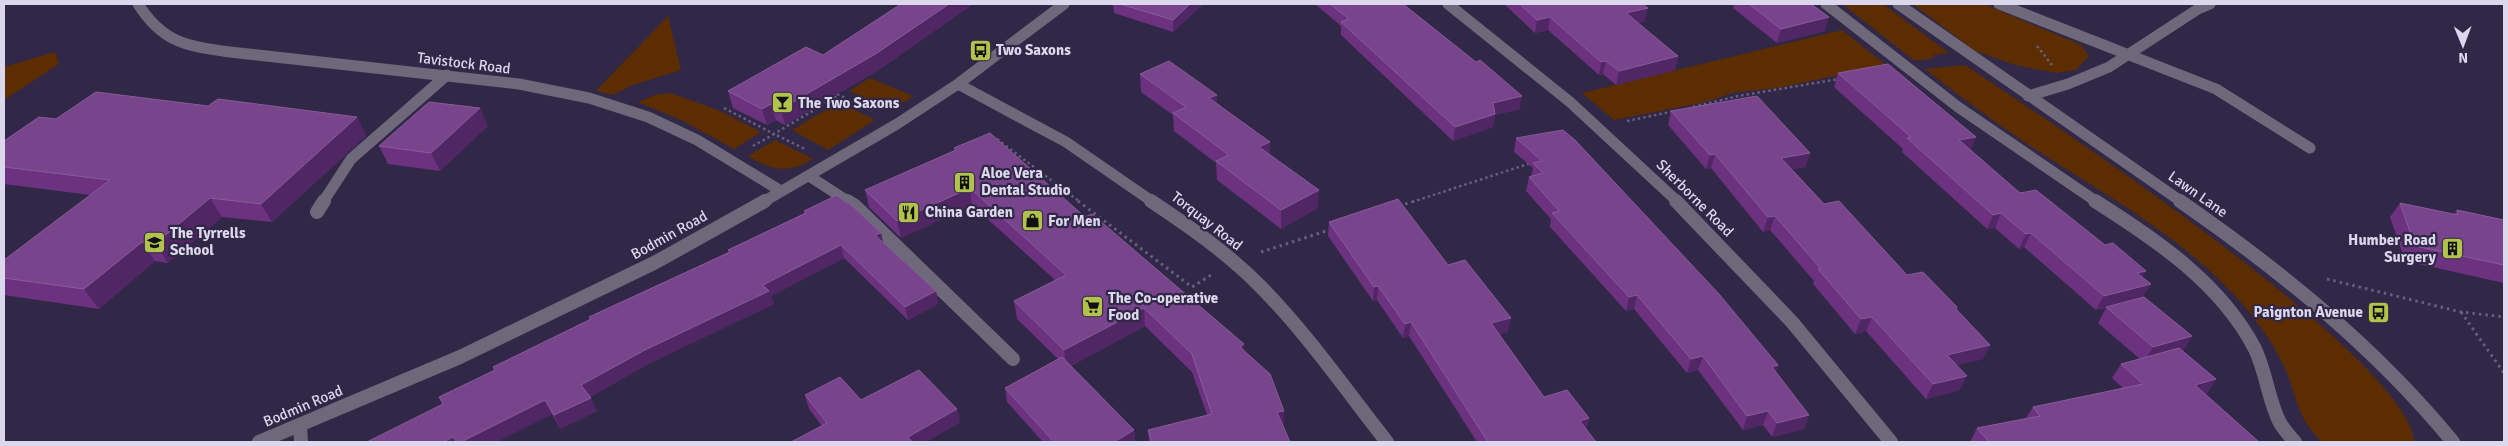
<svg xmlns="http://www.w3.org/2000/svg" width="2508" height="446" font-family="Signika,sans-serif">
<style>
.green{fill:#5c2d00}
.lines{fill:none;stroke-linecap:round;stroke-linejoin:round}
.path-far1{stroke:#675f7c;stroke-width:2.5;stroke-dasharray:2.5 3;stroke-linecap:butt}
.path{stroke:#675f7c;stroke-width:3;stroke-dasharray:2.5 4;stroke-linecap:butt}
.minor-far1{stroke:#6d697a;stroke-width:11}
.minor{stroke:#6d697a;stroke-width:14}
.wall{fill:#6c3280}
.shaded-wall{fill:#502664}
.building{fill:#78448c;stroke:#885b9b}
.labels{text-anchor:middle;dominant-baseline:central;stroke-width:4.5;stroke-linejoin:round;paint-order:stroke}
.poi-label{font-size:15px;font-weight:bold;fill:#dbd7ec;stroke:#312747;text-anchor:start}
.street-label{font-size:15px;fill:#dbd7ec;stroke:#312747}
</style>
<rect width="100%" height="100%" fill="#312747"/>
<!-- green -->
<path class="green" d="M1842 4H1883L1949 53 1933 55 1935 58 1915 61Z
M1913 4H1984L2081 45 2089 56 2076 70 2056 73 2015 65 1975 51Z
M668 16 681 70 630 86 613 95 596 91Z
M1842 30 1886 65 1778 88 1736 92 1702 103 1614 120 1582 93Z
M55 52 59 64 4 100V67Z
M1965 65C2043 117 2411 359 2414 442H2322C2294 415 2298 394 2282 362 2265 328 2240 299 2212 273 2157 222 2091 186 2029 145 1993 121 1958 95 1925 69Z
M870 78 913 96 891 111 849 91Z
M670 93 718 110 761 132 734 149 683 121 638 102 655 95Z
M839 102 875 120 828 150 792 130Z
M775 140 813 159C787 174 772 171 748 156Z"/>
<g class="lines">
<!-- path-far1 -->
<path class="path-far1" d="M2037 46 2052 65
M837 94 872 111
M1693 107 1738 96 1839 79
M724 108 774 134 839 95
M1627 121 1675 111
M997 139 1080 202
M753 146 774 134 805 149
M1412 202 1531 163"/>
<!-- path -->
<path class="path" d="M1078 201 1192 287 1211 275
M1399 206 1415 201
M1261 252 1332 229
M2327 279 2461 312 2504 317
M2461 312 2504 373"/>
<!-- minor-far1 -->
<path class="minor-far1" d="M138 4C163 43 186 46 230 52L519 84 589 98 648 117 697 140 781 191
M1448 4 1570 102 1678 202
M1826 4 1958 107 2097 202
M1898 4 2182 202
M1999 4 2216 89 2310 148
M958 84 1066 142 1153 202
M2028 96 2068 84 2109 67 2198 9 2210 4
M809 176 849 202
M323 202 351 159 447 75
M763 202 897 124 958 84 1064 4"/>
<!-- minor -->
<path class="minor" d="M847 201 855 206 1013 359
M1151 201C1190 227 1229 254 1262 288 1308 335 1346 390 1387 442
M1676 201 1792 322 1891 442
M2095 201C2155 239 2221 283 2255 349 2266 372 2268 398 2279 421 2283 429 2289 435 2295 442
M2180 201C2281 271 2375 347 2453 442
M317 212 324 201
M300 425 301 442
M259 442 460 357 656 262 765 201"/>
</g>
<!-- wall -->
<path class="wall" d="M901 4H973L880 69 785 125 776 120 767 125 733 108 728 91 823 55Z
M1113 4H1203L1173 32 1114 13Z
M1315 4H1403L1520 109 1495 115 1493 127 1453 141 1341 35V26Z
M1504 4H1642L1645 21 1638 23 1678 56 1675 70 1616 85 1603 74 1599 75 1548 30 1535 33Z
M1734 4H1811L1825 31 1777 43 1733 8Z
M1838 73 1976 137 1970 150 2020 193 2105 245 2146 271 2142 277 2144 297 2192 336 2183 351 2216 379 2207 393 2205 394 2259 442H1970L1977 428 2026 418 2033 407 2123 388 2112 378 2121 364 2140 359 2098 323 2106 308 2096 310 2024 247 2019 249 1995 228 1987 229 1902 152 1903 149 1834 87Z
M1140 74 1217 95V104L1270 154 1318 208 1281 229 1217 180 1216 163 1174 131 1173 115 1141 92Z
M208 106 357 117 366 136 272 222 222 217 168 263 155 261 99 309 4 295V260L90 195 4 184V141L56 119Z
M1671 111 1810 153 1805 167 1792 169 1824 204 1907 275 1956 309 1990 345 1983 359 1957 365 1960 390 1926 399 1866 331 1855 334 1813 284 1814 281 1770 230 1763 232 1711 168 1706 169 1668 125Z
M488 126 440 171 388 164 379 146Z
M1516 138 1778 365 1776 372 1809 415 1804 429 1772 437 1763 425 1743 430 1698 370 1687 373 1634 309 1626 311 1550 227 1551 219 1526 191 1529 177 1531 176 1533 168 1514 152Z
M954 148 1085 217 1244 351 1284 428 1290 442H1149L1148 430 1207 415 1192 372 1145 326 1071 366 1134 430 1135 442H1043L1007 402 1005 388 1058 359 1017 319 1014 301 1055 280 972 205 901 238 869 207 865 190 955 151Z
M2400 203 2454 214 2457 210 2504 220V283L2405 261 2390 217Z
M804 211 881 233 883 243 936 291 938 304 908 320 844 258 771 296 774 304 650 363 590 397 597 411 560 429 552 414 496 442H367L443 404 439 397 495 371 493 367 590 320 589 317 729 252 728 250 805 213Z
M1329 222 1448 265 1508 332 1499 334 1544 397 1589 418 1586 429 1596 442H1477L1409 336 1403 338 1377 300 1373 301 1328 236Z
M805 395 957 409 960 423 822 426 809 409Z"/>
<!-- shaded-wall -->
<path class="shaded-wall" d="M949 4H973L880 69 785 125 781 109Z
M1190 4H1203L1173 32V20Z
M1648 8 1645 21 1624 26 1626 13Z
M1550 17 1548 30 1535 33 1537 20Z
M1829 17 1825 31 1777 43 1781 29Z
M1678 56 1675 70 1616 85 1619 71Z
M1606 61 1603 74 1599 75 1601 62Z
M1217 95V113L1209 98Z
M1522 96 1520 109 1495 115 1493 127 1453 141 1455 127 1493 103Z
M771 104 776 120 767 125 762 109Z
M480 108 488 126 440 171 431 153Z
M357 117 366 136 272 222 261 204Z
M1976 137 1970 151 1959 140Z
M1270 142V160L1259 147Z
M1810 153 1805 167 1777 172 1781 158Z
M1715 154 1711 168 1706 169 1710 155Z
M970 188 972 205 901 238 897 221Z
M1319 190 1318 208 1281 229V210Z
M210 198 222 217 168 263 155 244Z
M2001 213 1995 228 1987 229 1993 215Z
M1775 216 1770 230 1763 232 1768 217Z
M881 233 884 246 875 235Z
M2031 233 2024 247 2019 249 2026 234Z
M142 242 155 261 99 309 84 289Z
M841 245 844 258 771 296 774 304 650 363 588 398 581 385 763 285Z
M2146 271 2137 286V273Z
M2151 284 2142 299 2096 310 2104 296Z
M1378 286 1377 300 1373 301 1374 287Z
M936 291 938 304 908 320 905 307Z
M1637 295 1634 309 1626 311 1629 297Z
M1144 308 1145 326 1067 368 1064 350Z
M1872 317 1866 331 1855 334 1861 319Z
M1511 318 1508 332 1489 337 1491 323Z
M1411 322 1409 336 1403 338 1405 324Z
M2192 336 2183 351 2144 362 2153 347Z
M1244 344V362L1240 347Z
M1990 345 1983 359 1940 369 1947 355Z
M1703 356 1698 370 1687 373 1691 359Z
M1778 365 1773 379 1772 367Z
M1967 376 1960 390 1926 399 1933 384Z
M2216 379 2207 393 2186 399 2195 385Z
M591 398 597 411 560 429 554 415Z
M545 400 552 414 496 442H461Z
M957 409 960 423 926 442H909L908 437Z
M1284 411V429L1277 412Z
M1768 411 1763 425 1743 430 1747 416Z
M1809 415 1804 429 1772 437 1777 423Z
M1589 418 1586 432 1580 421Z
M1134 430 1135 442H1114Z
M453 437 456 442H443Z"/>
<!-- building -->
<path class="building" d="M901 4H949L877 53 781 109 771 104 762 109 728 91 806 47 823 55Z
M1120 4H1190L1173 20Z
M1330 4H1403L1476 62 1480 60 1522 96 1493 103 1495 114 1455 127 1341 22 1349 19Z
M1520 4H1642L1648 8 1626 13 1678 56 1619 71 1606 61 1601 62 1550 17 1537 20Z
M1749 4H1811L1829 17 1781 29Z
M1169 61 1217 95 1209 98 1270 142 1259 147 1319 190 1281 210 1216 161 1229 155 1173 113 1186 107 1140 74Z
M1888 64 1976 137 1959 140 2020 193 2036 190 2105 245 2113 243 2146 271 2137 273 2151 284 2104 296 2031 233 2026 234 2001 213 1993 215 1907 138 1911 137 1838 73Z
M96 92 208 106 218 99 357 117 261 204 210 198 155 244 142 242 84 289 4 278V260L110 180 4 167V141L39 117 56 119Z
M1757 96 1810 153 1781 158 1824 204 1839 201 1907 275 1923 272 1957 307 1956 309 1990 345 1947 355 1967 376 1933 384 1872 317 1861 319 1818 269H1821L1775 216 1768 217 1715 154 1710 155 1671 111Z
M429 102 480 108 431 153 379 146Z
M1563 130 1575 140 1719 294 1778 365 1772 367 1809 415 1777 423 1768 411 1747 416 1703 356 1691 359 1637 295 1629 297 1552 213 1559 211 1529 177 1543 173 1533 163 1542 161 1516 138Z
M990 133 1085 217 1092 214 1244 344 1240 347 1270 374 1284 411 1277 412 1290 442H1152L1148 430 1212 414 1192 354 1144 308 1064 350 1014 301 1066 275 970 188 897 221 865 190 956 150 954 148Z
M837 195 846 203 848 202 881 233 875 235 936 291 905 307 841 245 763 285 769 291 645 350 581 385 591 398 554 415 545 400 461 442H457L453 437 443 442H367L443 404 439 397 495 370 493 367 591 319 589 317 730 252 728 250 806 213 804 211Z
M1398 199 1448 265 1465 260 1511 318 1491 323 1544 397 1567 390 1589 418 1580 421 1596 442H1488L1411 322 1405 324 1378 286 1374 287 1329 222Z
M2400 203 2458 215 2457 210 2504 220V265L2415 246Z
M2144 297 2192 336 2153 347 2106 307Z
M2179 348 2216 379 2195 385 2259 442H1989L1977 428 2040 416 2033 407 2143 384 2121 364Z
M1062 357 1134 430 1114 442H1054L1005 388Z
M919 370 957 409 908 437 912 442H791L827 423 805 395 840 377 861 400Z"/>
<!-- icons -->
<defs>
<symbol id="bus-square" viewBox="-11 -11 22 22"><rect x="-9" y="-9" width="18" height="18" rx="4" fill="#b2c34c" stroke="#312747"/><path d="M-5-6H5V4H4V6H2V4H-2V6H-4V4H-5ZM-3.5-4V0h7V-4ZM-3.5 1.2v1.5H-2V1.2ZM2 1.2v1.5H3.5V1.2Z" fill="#111"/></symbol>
<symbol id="bar-square" viewBox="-11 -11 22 22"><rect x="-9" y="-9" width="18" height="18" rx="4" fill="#b2c34c" stroke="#312747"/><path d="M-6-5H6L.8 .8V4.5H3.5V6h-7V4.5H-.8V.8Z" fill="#111"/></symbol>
<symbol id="building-square" viewBox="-11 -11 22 22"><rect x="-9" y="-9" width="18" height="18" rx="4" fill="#b2c34c" stroke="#312747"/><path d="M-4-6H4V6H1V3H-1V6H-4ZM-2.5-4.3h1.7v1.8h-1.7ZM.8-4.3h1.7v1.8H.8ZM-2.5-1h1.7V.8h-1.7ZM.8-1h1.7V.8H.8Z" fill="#111"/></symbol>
<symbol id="restaurant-square" viewBox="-11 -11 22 22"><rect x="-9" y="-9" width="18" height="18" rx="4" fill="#b2c34c" stroke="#312747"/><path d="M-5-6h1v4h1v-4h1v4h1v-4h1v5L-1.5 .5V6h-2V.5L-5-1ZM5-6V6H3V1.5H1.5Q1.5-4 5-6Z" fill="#111"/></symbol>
<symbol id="shop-square" viewBox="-11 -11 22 22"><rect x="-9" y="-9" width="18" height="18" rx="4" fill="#b2c34c" stroke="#312747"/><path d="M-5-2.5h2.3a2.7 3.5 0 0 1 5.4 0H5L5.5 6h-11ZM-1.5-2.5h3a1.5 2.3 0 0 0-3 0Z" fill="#111"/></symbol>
<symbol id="school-square" viewBox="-11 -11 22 22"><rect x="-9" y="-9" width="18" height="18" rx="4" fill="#b2c34c" stroke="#312747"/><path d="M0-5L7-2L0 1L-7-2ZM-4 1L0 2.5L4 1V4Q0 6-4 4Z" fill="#111"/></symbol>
<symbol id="supermarket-square" viewBox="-11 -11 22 22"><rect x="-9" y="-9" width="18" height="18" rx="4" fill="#b2c34c" stroke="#312747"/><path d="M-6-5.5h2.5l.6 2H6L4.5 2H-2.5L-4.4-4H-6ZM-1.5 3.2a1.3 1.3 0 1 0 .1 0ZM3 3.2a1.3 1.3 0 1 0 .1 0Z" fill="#111"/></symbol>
</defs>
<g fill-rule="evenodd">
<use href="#bus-square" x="968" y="38" width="25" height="25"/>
<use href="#bar-square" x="770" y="90" width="25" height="25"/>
<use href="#building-square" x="952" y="170" width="25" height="25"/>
<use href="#restaurant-square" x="896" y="200" width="25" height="25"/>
<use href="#shop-square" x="1020" y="208" width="25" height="25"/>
<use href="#school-square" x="142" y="230" width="25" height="25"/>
<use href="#building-square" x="2440" y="236" width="25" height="25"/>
<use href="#supermarket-square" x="1080" y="294" width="25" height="25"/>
<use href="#bus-square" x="2366" y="300" width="25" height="25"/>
</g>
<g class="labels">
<!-- poi labels -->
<g class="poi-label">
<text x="996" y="50">Two Saxons</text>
<text x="798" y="103">The Two Saxons</text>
<text x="981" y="173">Aloe Vera<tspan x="981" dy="17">Dental Studio</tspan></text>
<text x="925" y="212">China Garden</text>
<text x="1048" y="221">For Men</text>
<text x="170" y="233">The Tyrrells<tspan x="170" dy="17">School</tspan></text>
<text x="2436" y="240" text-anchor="end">Humber Road<tspan x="2436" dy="17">Surgery</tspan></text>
<text x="1108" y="298">The Co-operative<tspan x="1108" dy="17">Food</tspan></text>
<text x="2363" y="312" text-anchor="end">Paignton Avenue</text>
</g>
<!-- street labels -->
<g class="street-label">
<text transform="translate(464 63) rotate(7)">Tavistock Road</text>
<text transform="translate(2198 194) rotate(35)">Lawn Lane</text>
<text transform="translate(1695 198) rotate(45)">Sherborne Road</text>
<text transform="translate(1207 221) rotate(38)">Torquay Road</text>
<text transform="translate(669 235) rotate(-29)">Bodmin Road</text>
<text transform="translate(303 406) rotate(-23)">Bodmin Road</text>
</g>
</g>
<!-- border -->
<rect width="2508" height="446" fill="none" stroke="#dbd7ec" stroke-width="10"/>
<!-- north arrow -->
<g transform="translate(2463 45) rotate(179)" stroke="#312747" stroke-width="4" paint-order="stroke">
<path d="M0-4L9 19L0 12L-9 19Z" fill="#dbd7ec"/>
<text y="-8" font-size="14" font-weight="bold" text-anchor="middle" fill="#dbd7ec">N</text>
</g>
</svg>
